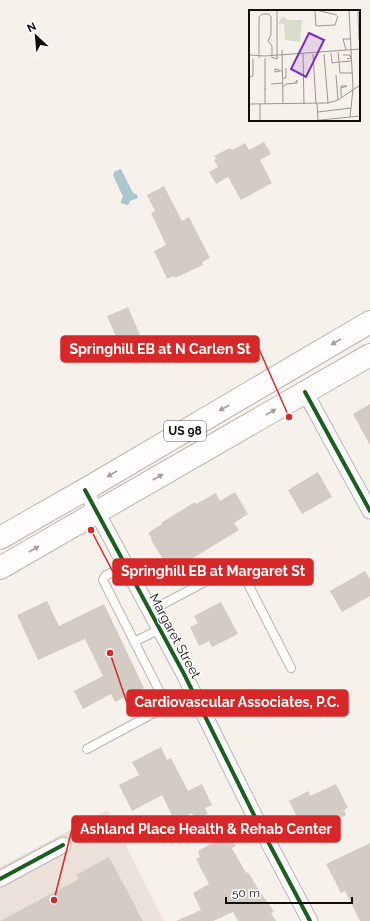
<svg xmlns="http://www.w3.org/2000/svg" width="370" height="921" font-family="Raleway,sans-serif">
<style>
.built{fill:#ece1d8}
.water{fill:#abc7ce}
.building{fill:#d3ccc4}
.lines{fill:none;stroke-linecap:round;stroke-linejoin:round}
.lane-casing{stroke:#b9b5b2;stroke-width:10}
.street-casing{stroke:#b9b5b2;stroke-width:17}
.primary-casing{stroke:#b9b5b2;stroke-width:24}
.lane{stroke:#fefdfc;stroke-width:8}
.street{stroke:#fefdfc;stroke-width:15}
.primary{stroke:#fefdfc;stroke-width:22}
.cycleway-casing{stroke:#fff;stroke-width:6}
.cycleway{stroke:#1b5e20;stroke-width:4}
.oneway{fill:#a09d9c}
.labels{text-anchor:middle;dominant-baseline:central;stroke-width:3;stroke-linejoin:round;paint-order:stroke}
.shield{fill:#fff;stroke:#595655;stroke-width:1}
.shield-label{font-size:12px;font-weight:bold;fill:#120e0c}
.street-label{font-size:13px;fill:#120e0c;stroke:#fff}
.inset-road{fill:none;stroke:#9b9692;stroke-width:1}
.view{fill:#7b2cbf;fill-opacity:0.15;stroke:#7b2cbf;stroke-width:2}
.inset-edge{fill:none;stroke:#120e0c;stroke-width:2}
.leader{fill:none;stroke:#d62828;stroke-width:1.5}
.callout-dot{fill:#d62828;stroke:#fff;stroke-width:1.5}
.callout{fill:#d62828;stroke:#d62828;stroke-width:1.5}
.callout-label{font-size:14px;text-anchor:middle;font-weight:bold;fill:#fff}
</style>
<rect width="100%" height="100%" fill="#f7f1ec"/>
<!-- built -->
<path class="built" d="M108 810 164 921H0V867Z"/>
<!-- water -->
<path class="water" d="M121 169 133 193 137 195 138 198 130 201 129 204 127 205 121 203V201L123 197 113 175 115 171Z"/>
<!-- building -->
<path class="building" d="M264 142 271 154 260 160 272 183 241 200 228 177 216 184 209 172 218 167 214 160 216 159 214 156 230 148 232 150 245 143 249 150Z
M164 186 182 221 189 217 210 258 202 262 203 265 175 278 174 276 167 279 154 251 166 245 151 213 155 211 147 195Z
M128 307 148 354 127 363 107 316Z
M370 404V445L353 414Z
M318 472 332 497 302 514 288 490Z
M235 492 248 514 234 523 239 530 185 563 184 562 170 570 151 540 152 539 148 533 162 524 161 523 195 502 196 504 216 493 220 501Z
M365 571 370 579V596L342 612 330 591Z
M47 601 59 626 104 604 144 688 115 702 111 694 83 709 74 691 103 676 85 639 38 660 17 615Z
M221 602 238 634 212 647 209 641 199 646 190 627 198 623 194 616Z
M161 747 167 760 171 758 188 791 202 784 212 805 205 808 208 814 195 821 192 813 175 822 162 795 132 811 119 785 139 775 132 762Z
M336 784 348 808 344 810 346 815 306 835 289 801 308 791 310 796Z
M229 834 236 846 232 848 246 873 248 872 262 895 269 904 274 912 271 913 276 921H238L233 912 213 921H176L201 910 193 893 209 884 196 859 200 857 198 851Z
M370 843V921H360L345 891 341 893 326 864Z
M109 857 143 921H0L79 879 76 875Z"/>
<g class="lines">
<defs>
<path id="lane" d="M126 565 105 576 103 580 167 706
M150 611 233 567 241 570 291 668
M134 642 160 629
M87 749 193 692"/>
<path id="street" d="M305 392 370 511
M85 490 184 674 255 817 310 921
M0 879 63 845"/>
<path id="primary" d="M0 538 93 485 370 322
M0 568 370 355"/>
</defs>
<!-- lane casing -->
<use href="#lane" class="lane-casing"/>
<!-- street casing -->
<use href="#street" class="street-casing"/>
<!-- primary casing -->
<use href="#primary" class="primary-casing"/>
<!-- lane -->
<use href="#lane" class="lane"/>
<!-- street -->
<use href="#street" class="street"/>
<!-- primary -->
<use href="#primary" class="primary"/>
<defs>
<path id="cycleway" d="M305 392 370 511
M85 490 184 674 255 817 310 921
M0 879 63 845"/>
</defs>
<!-- cycleway casing -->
<use href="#cycleway" class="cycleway-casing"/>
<!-- cycleway -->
<use href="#cycleway" class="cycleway"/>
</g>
<!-- one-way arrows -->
<defs><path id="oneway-solid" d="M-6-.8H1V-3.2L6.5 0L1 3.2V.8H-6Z"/></defs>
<g class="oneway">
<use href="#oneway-solid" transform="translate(336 342) rotate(149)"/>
<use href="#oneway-solid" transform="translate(224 408) rotate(150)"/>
<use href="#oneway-solid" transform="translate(271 412) rotate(-30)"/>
<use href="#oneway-solid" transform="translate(112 474) rotate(149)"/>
<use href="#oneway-solid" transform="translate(158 477) rotate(-30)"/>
<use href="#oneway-solid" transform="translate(34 549) rotate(-30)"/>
</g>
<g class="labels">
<!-- shield labels -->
<rect class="shield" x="164" y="421" width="42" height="20" rx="3"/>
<g class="shield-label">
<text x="185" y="431">US 98</text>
</g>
<!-- street labels -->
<g class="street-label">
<text transform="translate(175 636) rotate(62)">Margaret Street</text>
</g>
</g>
<!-- overview -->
<g transform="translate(249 10)">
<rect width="111" height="111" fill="#f7f1ec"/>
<path d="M33 6 39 10H53L51 32 36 30 35 14H29Z" fill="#daddcb"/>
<path class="inset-road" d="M67 0 88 5M100 0 104 79 101 107M109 0 110 30M66 1 67 16 86 15 89 6M19 31 23 36V46M33 40 34 94M97 40 94 29H101M89 42 91 63H104M82 43 83 53 89 52M54 44 55 94M64 44 67 94M75 44 79 93M0 45 16 46 111 39M94 45H101L102 48 98 49M22 47 28 49V0M10 48V7L13 4H20L22 7V25L19 31M16 48V79M90 52 103 51M31 61 26 62V59L33 61M87 65 89 90M0 67 4 66V49M34 68H37V58M22 74 34 73M34 77 37 74 48 73V70L46 73M16 78V94M92 78 98 76H92V85L93 87M0 94 79 93 89 90 111 75M11 94V111M68 94 69 110M69 102 102 98M62 111 111 106"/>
<path class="view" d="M60 23 75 30 57 67 42 59Z"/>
<rect width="111" height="111" class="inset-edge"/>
</g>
<!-- callouts -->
<path class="leader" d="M289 417L259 349M91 530L113 572M110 653L127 703M54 900L72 829"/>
<g class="callout-dot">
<circle cx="289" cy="417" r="4"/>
<circle cx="91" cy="530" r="4"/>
<circle cx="110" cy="653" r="4"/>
<circle cx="54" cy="900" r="4"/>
</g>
<g class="callout">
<rect x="61" y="336" width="198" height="26" rx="4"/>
<rect x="113" y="559" width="200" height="26" rx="4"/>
<rect x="127" y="690" width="221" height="26" rx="4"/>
<rect x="72" y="816" width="268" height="26" rx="4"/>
</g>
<g class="callout-label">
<text x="160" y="354">Springhill EB at N Carlen St</text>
<text x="213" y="576">Springhill EB at Margaret St</text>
<text x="237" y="707">Cardiovascular Associates, P.C.</text>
<text x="206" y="834">Ashland Place Health &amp; Rehab Center</text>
</g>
<!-- north arrow -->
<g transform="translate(36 36) rotate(334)" stroke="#ffffff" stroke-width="3" paint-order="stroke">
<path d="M0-3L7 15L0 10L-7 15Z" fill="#120e0c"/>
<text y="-6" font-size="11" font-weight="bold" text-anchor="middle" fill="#120e0c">N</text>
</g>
<!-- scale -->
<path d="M226 897v6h126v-6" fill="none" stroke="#120e0c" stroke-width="2"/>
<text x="232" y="897" font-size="12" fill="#120e0c" stroke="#ffffff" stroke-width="3" paint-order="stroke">50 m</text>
</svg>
